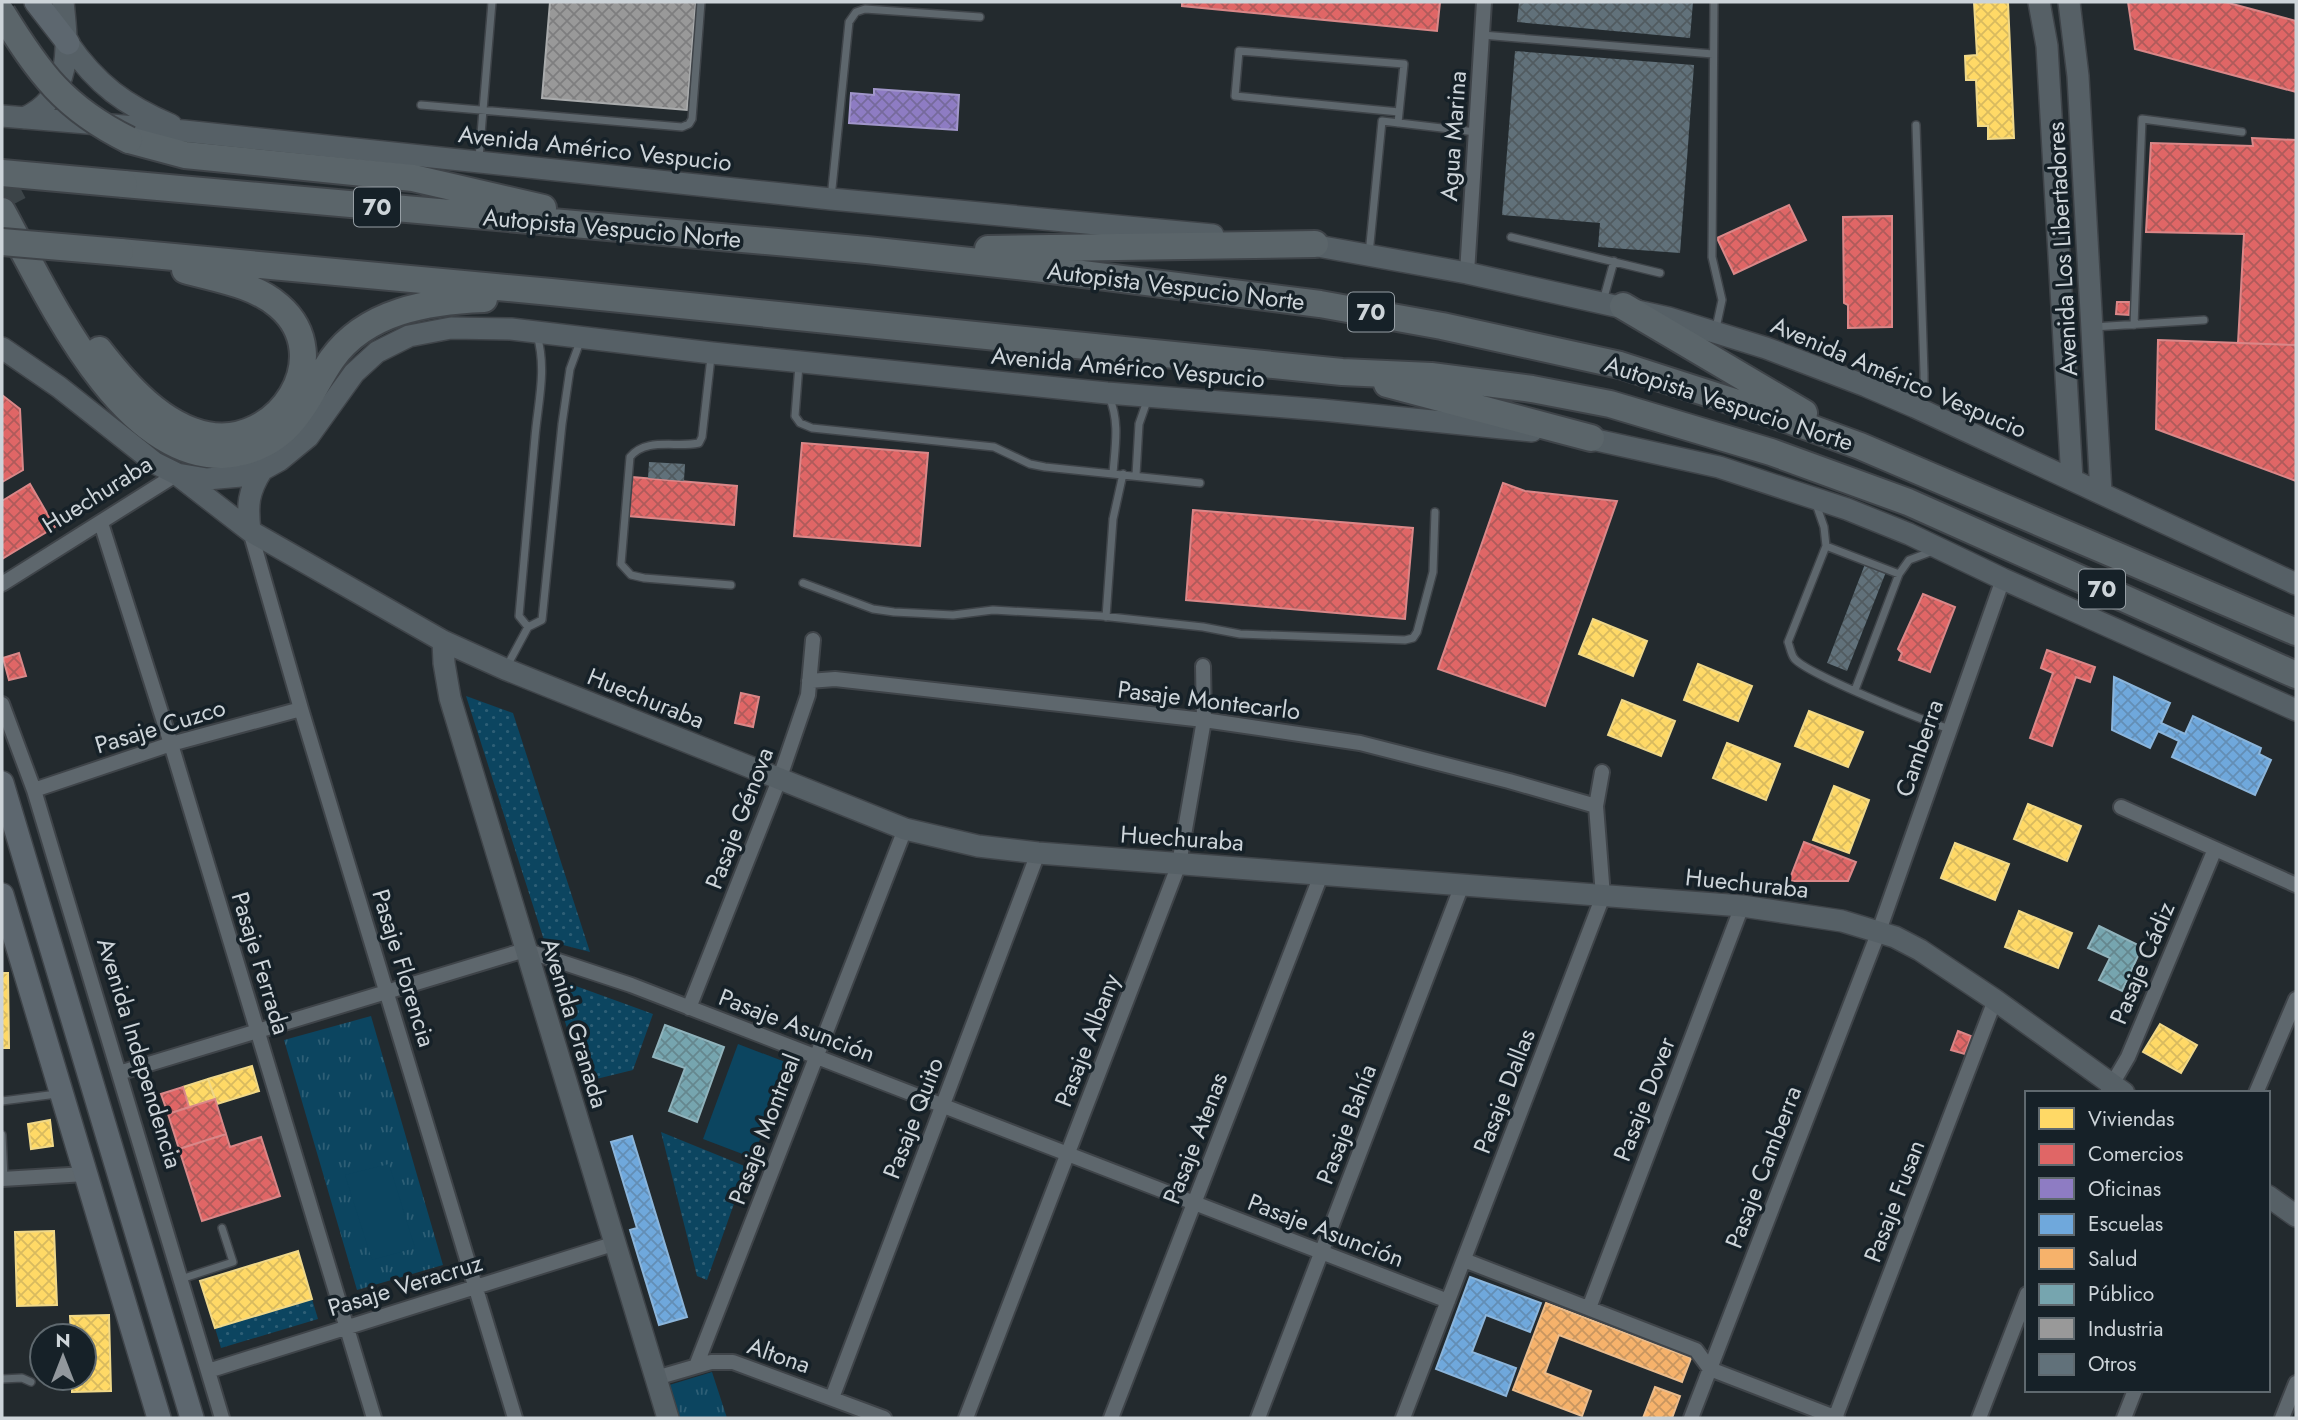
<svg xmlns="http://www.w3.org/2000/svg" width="2298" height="1420" font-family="Jost,sans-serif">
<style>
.grass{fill:url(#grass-dots)}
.park{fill:url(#park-tufts)}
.pitch{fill:#0c4560}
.homes{fill:url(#homes-cross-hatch);stroke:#f0d888;stroke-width:2}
.shops{fill:url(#shops-cross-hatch);stroke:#da8788;stroke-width:2}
.offices{fill:url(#offices-cross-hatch);stroke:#a196ca;stroke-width:2}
.schools{fill:url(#schools-cross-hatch);stroke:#8bb5db;stroke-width:2}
.health{fill:url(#health-cross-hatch);stroke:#eabc8c;stroke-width:2}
.public{fill:url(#public-cross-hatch);stroke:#90b3bc;stroke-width:2}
.industry{fill:url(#industry-cross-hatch);stroke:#a9abac;stroke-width:2}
.building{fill:url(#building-cross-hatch)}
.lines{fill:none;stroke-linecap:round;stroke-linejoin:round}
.highway-tunnel{stroke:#3c4448;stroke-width:26;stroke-dasharray:26 13;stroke-linecap:butt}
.lane-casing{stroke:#3f4449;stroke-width:10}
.street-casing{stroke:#3f4449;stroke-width:18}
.secondary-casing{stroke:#3f4449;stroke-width:24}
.primary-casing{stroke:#3f4449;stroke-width:26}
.highway-casing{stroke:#3f4449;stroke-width:30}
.lane{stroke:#5e676d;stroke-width:7}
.street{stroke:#5e676d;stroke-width:14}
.secondary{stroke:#566066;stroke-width:21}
.primary{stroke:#5d676f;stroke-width:23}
.highway{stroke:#5b656a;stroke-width:26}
.highway-bridge-casing{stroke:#3f4449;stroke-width:30;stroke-linecap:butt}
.highway-bridge{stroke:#5b656a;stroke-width:26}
.labels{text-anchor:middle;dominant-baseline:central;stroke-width:7;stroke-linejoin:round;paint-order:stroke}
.shield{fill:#162128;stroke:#969ea4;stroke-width:2}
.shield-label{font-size:23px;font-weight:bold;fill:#cdd4d9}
.street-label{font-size:24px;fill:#cdd4d9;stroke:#162128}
</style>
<defs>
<pattern id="grass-dots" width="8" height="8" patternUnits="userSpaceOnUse" patternTransform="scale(1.75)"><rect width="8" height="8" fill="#0c4560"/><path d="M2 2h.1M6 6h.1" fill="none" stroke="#2e5f76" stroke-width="1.8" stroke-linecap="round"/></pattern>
<pattern id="park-tufts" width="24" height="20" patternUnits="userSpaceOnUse" patternTransform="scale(1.75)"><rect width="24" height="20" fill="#0c4560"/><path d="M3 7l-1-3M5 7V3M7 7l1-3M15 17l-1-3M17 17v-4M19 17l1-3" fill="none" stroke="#2e5f76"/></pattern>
<pattern id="homes-cross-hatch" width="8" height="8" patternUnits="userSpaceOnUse" patternTransform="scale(1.75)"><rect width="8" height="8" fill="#ffd966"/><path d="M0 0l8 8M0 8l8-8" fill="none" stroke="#d8ba5f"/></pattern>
<pattern id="shops-cross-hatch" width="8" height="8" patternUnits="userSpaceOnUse" patternTransform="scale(1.75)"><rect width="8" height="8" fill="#e06666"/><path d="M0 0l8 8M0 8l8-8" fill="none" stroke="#af5b5b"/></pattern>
<pattern id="offices-cross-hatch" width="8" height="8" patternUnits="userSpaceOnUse" patternTransform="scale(1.75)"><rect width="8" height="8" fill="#8e7cc3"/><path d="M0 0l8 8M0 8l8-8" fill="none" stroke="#766a9c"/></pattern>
<pattern id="schools-cross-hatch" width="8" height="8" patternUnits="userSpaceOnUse" patternTransform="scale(1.75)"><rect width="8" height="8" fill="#6fa8dc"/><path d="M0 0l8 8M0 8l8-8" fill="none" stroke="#638eb5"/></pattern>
<pattern id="health-cross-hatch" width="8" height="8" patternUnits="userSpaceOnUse" patternTransform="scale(1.75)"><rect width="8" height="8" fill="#f6b26b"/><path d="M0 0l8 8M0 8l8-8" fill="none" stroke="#c89660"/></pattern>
<pattern id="public-cross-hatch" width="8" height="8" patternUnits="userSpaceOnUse" patternTransform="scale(1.75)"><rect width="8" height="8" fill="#76a5af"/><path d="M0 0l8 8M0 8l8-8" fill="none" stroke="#65878e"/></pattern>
<pattern id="industry-cross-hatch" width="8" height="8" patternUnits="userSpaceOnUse" patternTransform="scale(1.75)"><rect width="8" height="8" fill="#999"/><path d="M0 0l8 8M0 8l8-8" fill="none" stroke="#7e7e7f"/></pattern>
<pattern id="building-cross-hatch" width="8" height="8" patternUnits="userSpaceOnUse" patternTransform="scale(1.75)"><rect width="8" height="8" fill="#61717a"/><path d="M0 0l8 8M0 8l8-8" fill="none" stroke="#515b60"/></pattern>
</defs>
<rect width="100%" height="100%" fill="#232a2e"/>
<!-- grass -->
<path class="grass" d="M466 696 513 713 590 952 544 940Z
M551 977 653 1014 633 1070 584 1082Z
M661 1132 747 1167 707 1280 697 1276Z
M312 1299 318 1319 221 1348 215 1328Z"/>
<!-- park -->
<path class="park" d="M371 1016 443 1265 357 1290 284 1040Z
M712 1372 727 1418H677L666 1386Z"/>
<!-- pitch -->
<path class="pitch" d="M738 1044 788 1063 753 1158 703 1139Z
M389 1164 415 1248 372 1260 345 1175Z"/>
<!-- homes -->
<path class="homes" d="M1974 2H2008L2014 138 1988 139V126H1978L1976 80H1966L1965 56 1977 55Z
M1593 619 1647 641 1633 676 1579 654Z
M1698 664 1752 686 1738 721 1684 700Z
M1622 700 1675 721 1661 756 1608 735Z
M1809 711 1863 732 1848 767 1795 746Z
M1727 743 1780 764 1766 800 1713 778Z
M1834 786 1869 800 1849 853 1813 840Z
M2028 804 2081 826 2067 861 2014 839Z
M1955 843 2009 864 1995 900 1941 878Z
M2019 911 2072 933 2058 968 2005 947Z
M2 973H8L9 1048H2Z
M2160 1024 2197 1045 2181 1073 2143 1052Z
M252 1066 259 1091 217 1104 208 1079Z
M208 1079 215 1099 189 1107 183 1087Z
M50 1120 53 1146 31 1149 28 1124Z
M54 1231 57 1305 17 1306 15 1232Z
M298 1251 312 1299 215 1328 200 1281Z
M109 1315 111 1391 72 1392V1378H84V1336H71L70 1316Z"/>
<!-- shops -->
<path class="shops" d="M1182 2H1440L1437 31 1182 6Z
M2128 2H2225L2296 21V92L2135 49Z
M2252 138 2296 140V345L2238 343 2244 234 2146 232 2151 143 2253 146Z
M1789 205 1806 240 1734 274 1717 238Z
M1892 216V327L1848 328V305L1844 303 1843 217Z
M2117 302H2130L2129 315 2116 314Z
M2158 340 2296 345V481L2156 429Z
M2 395 20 409 23 470 2 482Z
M802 443 928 453 920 546 794 536Z
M632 477 737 486 734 525 628 516Z
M1503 483 1525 491 1617 501 1545 706 1438 669Z
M30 484 55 527 2 559V501Z
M1193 510 1413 528 1405 619 1186 600Z
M1923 594 1955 607 1930 672 1899 660 1902 653 1898 649Z
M2047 650 2095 667 2090 682 2076 677 2052 746 2030 738 2053 673 2041 668Z
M19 653 26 676 9 680 3 658Z
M741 693 759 697 753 727 735 723Z
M1804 842 1856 862 1848 881H1789Z
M1958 1031 1971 1036 1965 1054 1951 1050Z
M183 1087 189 1107 168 1114 161 1094Z
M215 1099 226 1134 179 1149 168 1114Z
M226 1134 230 1147 261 1137 280 1196 202 1221 179 1149Z"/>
<!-- offices -->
<path class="offices" d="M874 89 959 95 957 130 849 123 851 93 874 95Z"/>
<!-- schools -->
<path class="schools" d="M2114 677 2170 703 2161 723 2185 734 2193 716 2261 748 2259 754 2271 760 2255 795 2172 757 2179 741 2158 731 2150 748 2112 730Z
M632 1136 687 1317 659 1325 630 1230 637 1228 611 1142Z
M1470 1277 1541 1303 1530 1332 1486 1315 1472 1352 1516 1368 1506 1396 1436 1369Z"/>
<!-- health -->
<path class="health" d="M1546 1303 1691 1358 1682 1382 1559 1335 1545 1373 1591 1391 1582 1416 1513 1390Z
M1655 1387 1680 1396 1672 1418H1643Z"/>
<!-- public -->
<path class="public" d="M2099 926 2142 947 2122 991 2099 980 2110 958 2088 948Z
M665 1025 724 1047 697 1122 669 1111 685 1068 653 1057Z"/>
<!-- industry -->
<path class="industry" d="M550 2H696L687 110 542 98Z"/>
<!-- building -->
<path class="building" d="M1519 2H1693L1690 38 1517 22Z
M1515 51 1694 65 1680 253 1598 247 1600 223 1502 215Z
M649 462 685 464 684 481 648 478Z
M1865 564 1886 572 1847 671 1827 663Z"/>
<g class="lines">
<!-- highway-tunnel -->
<path class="highway-tunnel" d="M2 181 14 204"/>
<defs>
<path id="lane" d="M1714 2 1712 257 1722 300 1716 328
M1482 35 1713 54
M421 105 682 127 689 124 692 119 701 2
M1398 123 1404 64 1239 51 1235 96 1399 112
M1916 125 1924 373V391L1917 404
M479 158 492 2
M831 198 849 22 856 12 865 9 980 17
M1511 237 1660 273
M1369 254 1382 121 1476 132
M1603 301 1614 261
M2134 325 2142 119 2242 132
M2093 327 2204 320
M711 357 702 437 699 443C676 448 646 437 630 457L621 564 631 575 644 578 731 585
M799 365 795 416 800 423 812 428 994 447 1030 464 1045 467 1200 483
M1109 397C1120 421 1115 447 1113 473
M1136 475 1139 424 1147 401
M1816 504 1824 527 1826 546 1788 642C1790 647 1791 654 1794 658 1804 673 1927 722 1950 729
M1826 546 1899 574
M803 583 873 609 894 612 953 615 993 610 1101 616 1203 627 1240 634 1405 640 1413 638 1417 632 1433 572 1435 512
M1106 617 1113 519 1123 474
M528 627 519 616C524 556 530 497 535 437 538 402 547 370 537 335
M507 666 528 627 542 620 562 424 570 369 581 339
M1855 690 1899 574 1909 560 1933 551
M2 1101 57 1094
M2 1135 4 1179
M181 1279 233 1262 222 1228
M2 1379 22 1378 31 1382"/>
<path id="street" d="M1467 273 1484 2
M101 523 171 744 374 1418
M250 531 301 709 515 1418
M2 584 177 474
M809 681 835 679 1204 720 1360 743 1509 781 1596 806
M2 704 34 790 222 1418
M34 790 171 744 301 709
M2121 807 2296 885
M689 1008 779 780 808 695 813 640
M119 1073 525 950 631 985 1448 1301
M2108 1091 2128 1057 2215 849
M2256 1093 2296 999
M2 1179 86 1174
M1464 1260 1696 1350 1710 1369 1837 1418
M1589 1308 1742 906
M696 1366 905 829
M208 1371 616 1243
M656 1378 711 1362H733L884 1418
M832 1398 1038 853
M966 1418 1179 864 1204 720 1203 666
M1111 1418 1321 875
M1258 1418 1462 885
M1403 1418 1603 896 1596 806 1602 772
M1691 1418 1879 931 2003 579
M1835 1418 1995 1000
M1979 1418 2027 1294
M2124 1418 2135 1390
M2282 1418 2296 1383"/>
<path id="secondary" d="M2039 2 2047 46 2072 480
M2069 2 2078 76 2101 493
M68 43C97 85 125 105 171 125
M2 116 184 131 831 199 1213 235
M24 118C73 96 68 47 63 2
M1301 243 1467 273 1669 318 1766 348 1866 386 1915 407 2296 584
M2 348 59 387 155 463 177 474 207 479 241 476 262 470 280 460 308 437 354 373 377 352 409 336 451 328 511 329 712 353 1107 393 1323 410 1532 431
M1578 436 1719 467 1847 509 1909 534 2003 579 2296 710
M179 476 250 531 443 641 505 669 905 829 978 846 1038 853 1742 906 1842 921 1895 937 1920 950 1995 1000 2124 1093
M250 531C247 505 248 492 262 470
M443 641 444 663 450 698 668 1418
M2268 1196 2296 1216"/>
<path id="primary" d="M36 2 68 43
M2 783 192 1418
M2 895 159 1418"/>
<path id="highway" d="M129 140 185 155 413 178 543 208
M124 184 867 250 1035 268 1320 304 1442 326 1620 365 1775 415 1860 446 2296 632
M2 211C45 289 118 456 222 455 245 454 268 445 285 429 305 410 316 382 332 359 366 311 429 301 484 299
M988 249 1315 244
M120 252 551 292 1342 372 1431 376 1532 389 1610 404 1771 452 1908 502 2296 675
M1623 306 1804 413
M99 350C126 385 162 426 207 435 278 449 338 357 279 306 254 284 216 279 185 270
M1387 384 1591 438"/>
</defs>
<!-- lane casing -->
<use href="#lane" class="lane-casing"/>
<!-- street casing -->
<use href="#street" class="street-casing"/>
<!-- secondary casing -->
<use href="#secondary" class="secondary-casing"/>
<!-- primary casing -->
<use href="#primary" class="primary-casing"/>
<!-- highway casing -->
<use href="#highway" class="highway-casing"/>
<!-- lane -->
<use href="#lane" class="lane"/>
<!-- street -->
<use href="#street" class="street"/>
<!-- secondary -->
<use href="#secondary" class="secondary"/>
<!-- primary -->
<use href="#primary" class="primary"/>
<!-- highway -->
<use href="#highway" class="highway"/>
<defs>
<path id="highway-bridge" d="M2 13C39 73 64 108 129 140
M2 173 124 184
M2 242 120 252"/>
</defs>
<!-- highway-bridge casing -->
<use href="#highway-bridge" class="highway-bridge-casing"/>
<!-- highway-bridge -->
<use href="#highway-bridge" class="highway-bridge"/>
</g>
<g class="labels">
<!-- shield labels -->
<g class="shield">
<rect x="354" y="187.5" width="46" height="39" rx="5"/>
<rect x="1348" y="292.5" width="46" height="39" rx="5"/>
<rect x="2079" y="569.5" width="46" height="39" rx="5"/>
</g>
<g class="shield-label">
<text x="377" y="207">70</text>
<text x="1371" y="312">70</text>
<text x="2102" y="589">70</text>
</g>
<!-- street labels -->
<g class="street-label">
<text transform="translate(1453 136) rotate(-86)">Agua Marina</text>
<text transform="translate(595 148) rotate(6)">Avenida Américo Vespucio</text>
<text transform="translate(612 228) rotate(5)">Autopista Vespucio Norte</text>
<text transform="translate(2062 249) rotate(-93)">Avenida Los Libertadores</text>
<text transform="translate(1176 286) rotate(7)">Autopista Vespucio Norte</text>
<text transform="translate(1128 367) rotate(5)">Avenida Américo Vespucio</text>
<text transform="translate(1899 377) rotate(23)">Avenida Américo Vespucio</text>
<text transform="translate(1729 403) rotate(18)">Autopista Vespucio Norte</text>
<text transform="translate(97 494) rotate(-32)">Huechuraba</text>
<text transform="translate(646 698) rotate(22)">Huechuraba</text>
<text transform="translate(1209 700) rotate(7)">Pasaje Montecarlo</text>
<text transform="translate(160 726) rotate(-17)">Pasaje Cuzco</text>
<text transform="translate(1919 748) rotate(-71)">Camberra</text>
<text transform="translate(739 818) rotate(-69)">Pasaje Génova</text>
<text transform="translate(1182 838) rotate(4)">Huechuraba</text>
<text transform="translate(1747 883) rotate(6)">Huechuraba</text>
<text transform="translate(261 963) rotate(73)">Pasaje Ferrada</text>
<text transform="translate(2142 963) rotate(-67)">Pasaje Cádiz</text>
<text transform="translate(404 968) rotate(73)">Pasaje Florencia</text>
<text transform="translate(575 1023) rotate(73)">Avenida Granada</text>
<text transform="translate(797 1025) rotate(21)">Pasaje Asunción</text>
<text transform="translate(1087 1040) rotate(-69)">Pasaje Albany</text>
<text transform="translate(140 1053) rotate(73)">Avenida Independencia</text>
<text transform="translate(1504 1091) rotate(-69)">Pasaje Dallas</text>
<text transform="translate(1644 1099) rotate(-69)">Pasaje Dover</text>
<text transform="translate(913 1118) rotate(-69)">Pasaje Quito</text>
<text transform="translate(1346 1124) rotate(-69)">Pasaje Bahía</text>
<text transform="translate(764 1129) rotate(-69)">Pasaje Montreal</text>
<text transform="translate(1195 1138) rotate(-69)">Pasaje Atenas</text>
<text transform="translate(1763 1167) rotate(-69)">Pasaje Camberra</text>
<text transform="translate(1894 1201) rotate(-69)">Pasaje Fusan</text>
<text transform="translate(1326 1230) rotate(21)">Pasaje Asunción</text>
<text transform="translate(405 1285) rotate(-17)">Pasaje Veracruz</text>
<text transform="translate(779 1355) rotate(19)">Altona</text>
</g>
</g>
<!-- border -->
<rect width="2298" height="1420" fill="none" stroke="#cdd4d9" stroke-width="7"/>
<!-- legend -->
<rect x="2025" y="1091" width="245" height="301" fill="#162128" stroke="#5f696f" stroke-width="2"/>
<rect x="2039" y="1108" width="35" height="21" fill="#ffd966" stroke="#5f696f" stroke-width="2"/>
<text x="2088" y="1126" font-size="21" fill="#cdd4d9">Viviendas</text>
<rect x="2039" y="1144" width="35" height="21" fill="#e06666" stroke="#5f696f" stroke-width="2"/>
<text x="2088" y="1161" font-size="21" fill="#cdd4d9">Comercios</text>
<rect x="2039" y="1178" width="35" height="21" fill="#8e7cc3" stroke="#5f696f" stroke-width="2"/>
<text x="2088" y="1196" font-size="21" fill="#cdd4d9">Oficinas</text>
<rect x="2039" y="1214" width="35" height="21" fill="#6fa8dc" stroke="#5f696f" stroke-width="2"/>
<text x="2088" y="1231" font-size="21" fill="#cdd4d9">Escuelas</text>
<rect x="2039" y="1248" width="35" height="21" fill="#f6b26b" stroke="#5f696f" stroke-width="2"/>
<text x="2088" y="1266" font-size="21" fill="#cdd4d9">Salud</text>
<rect x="2039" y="1284" width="35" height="21" fill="#76a5af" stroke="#5f696f" stroke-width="2"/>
<text x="2088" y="1301" font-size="21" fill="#cdd4d9">Público</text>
<rect x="2039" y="1318" width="35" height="21" fill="#999999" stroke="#5f696f" stroke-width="2"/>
<text x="2088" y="1336" font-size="21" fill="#cdd4d9">Industria</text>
<rect x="2039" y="1354" width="35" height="21" fill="#61717a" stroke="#5f696f" stroke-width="2"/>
<text x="2088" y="1371" font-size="21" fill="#cdd4d9">Otros</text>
<!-- north arrow -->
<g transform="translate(63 1357)"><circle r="33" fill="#162128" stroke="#5f696f" stroke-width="2"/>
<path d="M0-5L12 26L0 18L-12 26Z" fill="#92989d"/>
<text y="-10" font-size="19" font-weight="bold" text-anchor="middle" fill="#cdd4d9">N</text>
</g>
</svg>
